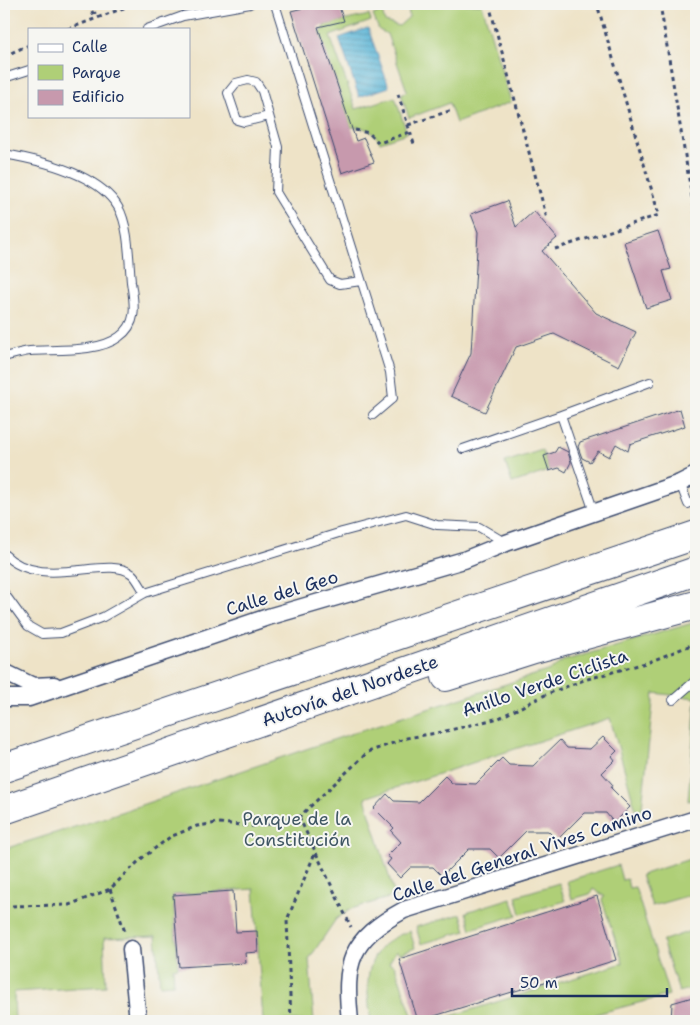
<svg xmlns="http://www.w3.org/2000/svg" width="700" height="1025" font-family="'Shantell Sans',sans-serif">
<style>
.green{fill:#afcf77;stroke:#657f6a}
.water{fill:url(#water-rules);stroke:#38719a}
.building{fill:#c799ad}
.lines{fill:none;stroke-linecap:round;stroke-linejoin:round}
.lane-casing{stroke:#3b4a6e;stroke-width:10}
.street-casing{stroke:#3b4a6e;stroke-width:19}
.highway-casing{stroke:#3b4a6e;stroke-width:30}
.path{stroke:#3b4a6e;stroke-width:3;stroke-dasharray:4 4;stroke-linecap:butt}
.lane{stroke:#fff;stroke-width:8}
.street{stroke:#fff;stroke-width:16}
.highway{stroke:#fff;stroke-width:28}
.labels{text-anchor:middle;dominant-baseline:central;stroke-width:4;stroke-linejoin:round;paint-order:stroke}
.street-label{font-size:18px;fill:#1b2f5e;stroke:#f6f6f2}
.park-label{font-size:18px;fill:#405764;stroke:#f6f6f2}
</style>
<defs>
<pattern id="water-rules" width="6" height="5" patternUnits="userSpaceOnUse" patternTransform="scale(1.25)"><rect width="6" height="5" fill="#56b3d5"/><path d="M0 2.5h6" fill="none" stroke="#4692b0"/></pattern>
</defs>
<rect width="100%" height="100%" fill="#f6f6f2"/>
<filter id="ink" filterUnits="userSpaceOnUse"><feTurbulence type="fractalNoise" baseFrequency=".02" numOctaves="2"/><feDisplacementMap in="SourceGraphic" scale="10" xChannelSelector="R" yChannelSelector="G"/><feConvolveMatrix kernelMatrix="1 2 1 2 8 2 1 2 1" color-interpolation-filters="sRGB"/></filter>
<filter id="wash" filterUnits="userSpaceOnUse"><feTurbulence type="fractalNoise" baseFrequency=".0096" numOctaves="4" result="noise"/><feDisplacementMap in="SourceGraphic" scale="20" xChannelSelector="R" yChannelSelector="G"/><feGaussianBlur stdDeviation="1.12" result="paint"/><feColorMatrix in="noise" values="0 0 0 0 0 0 0 0 0 0 0 0 0 0 0 0 0 1.4 0 .05"/><feComposite in="paint" operator="in"/></filter>
<g filter="url(#wash)">
<rect width="100%" height="100%" fill="#eee3c7"/>
<!-- green -->
<path class="green" d="M408 4H482L511 102 456 123 449 103 409 118 401 94 407 91 387 34 379 30 373 15 382 11 385 22 399 26 409 17Z
M369 15 371 21 330 36 356 109 395 97 407 133 380 142C373 131 365 126 351 127L320 35 325 25Z
M542 450 549 471 512 483 505 462Z
M696 622V799L688 801 696 698 654 693 641 817 638 818 610 718 365 798 395 896 351 909 336 919 309 959 314 1021H263L254 889 173 895 178 967 173 968 174 984 160 985 156 936 104 938 106 986 14 992 15 1021H4V849L100 819 365 729 550 670 563 661Z
M696 857V873L689 876 694 894 652 906 641 875Z
M618 865 622 880 627 879 629 888 635 887 669 995 596 1014 595 1021H435L623 963 602 900 604 896 593 889 590 894 572 899 567 881Z
M559 883 565 901 521 914 516 896Z
M511 898 517 915 471 929 466 912Z
M461 914 466 931 421 944 416 927Z
M696 929V987L679 992 662 941Z
M410 931 415 948 400 954 396 951 389 963 395 966 414 1021H371C365 980 363 946 410 931Z"/>
<!-- water -->
<path class="water" d="M368 28 389 87 359 97 339 38Z"/>
<g id="blocks">
<!-- building -->
<path class="building" d="M319 4H338L344 21 318 27 356 141 364 138 374 162 342 173 291 11Z
M507 201 516 227 534 211 557 238 542 251 596 313 636 332 619 366 554 334 516 347 485 412 451 396 471 353 478 232 471 214Z
M658 231 671 269 663 271 672 300 646 308 624 242Z
M680 409 685 426 630 444 628 451 616 444 609 457 598 451 590 462 582 458 578 447 580 442Z
M558 447 568 452 571 462 566 472 559 468 549 471 544 456 555 452Z
M603 737 617 751 612 756 615 760 602 773 613 785 611 788 630 807 614 823 606 813H584L557 840 548 831H526L499 858 490 849H469L442 876 433 867H411L400 878 387 864 391 859 387 856 401 842 391 831 394 828 374 808 387 794 394 801 419 802 445 776 452 783 476 784 502 758 509 765 533 766 560 740 567 748 590 749Z
M233 891 236 932 257 931 258 952 245 953 246 963 179 967 173 895Z
M597 896 616 960 418 1021 399 959Z
M696 996V1021H671L672 1003Z"/>
</g>
</g>
<g filter="url(#ink)">
<use href="#blocks" fill-opacity="0" stroke="#3b4a6e" stroke-width="1"/>
<g class="lines">
<defs>
<path id="lane" d="M275 4 390 372 393 398 373 415
M147 29 183 16 250 4
M4 78 29 70
M269 116 244 122 237 120 228 93 236 83 248 80 256 82 262 91 278 147 276 192 330 280 340 284 361 281
M4 154C39 160 98 173 118 207 129 225 129 261 131 282 134 303 139 323 119 337 98 353 55 349 30 351 21 352 12 355 4 357
M561 415 650 382
M463 449 561 415 594 512
M680 483 688 504
M4 554C41 592 107 554 132 574 137 578 141 587 145 593
M4 593 28 626 42 634 61 633 103 617 145 593 342 532 406 515 437 525 479 527 506 543
M673 700 696 680"/>
<path id="street" d="M4 672 33 686 54 685
M4 698H29L268 617 464 560 506 543 680 483 696 475
M131 949 138 1021
M350 1021C344 962 349 940 404 910L696 819"/>
<path id="highway" d="M446 677 534 649 696 605
M4 768 696 535
M4 810 696 571"/>
</defs>
<!-- lane casing -->
<use href="#lane" class="lane-casing"/>
<!-- street casing -->
<use href="#street" class="street-casing"/>
<!-- highway casing -->
<use href="#highway" class="highway-casing"/>
<!-- path -->
<path class="path" d="M88 4 95 17
M93 4 95 14
M489 4 547 219
M660 4 696 222
M68 29 134 4
M4 56 29 45
M398 94 415 147
M408 125 452 110
M355 130 369 133 379 143 410 132
M555 249 659 215 597 4
M299 817 351 927
M110 889 125 932
M4 906 69 905 110 889 141 859 170 837 197 826 219 823 252 826 279 823 299 817 368 752 407 738 442 732 499 718 547 694 584 680 649 662 696 643
M291 1021 287 920 315 853"/>
<!-- lane -->
<use href="#lane" class="lane"/>
<!-- street -->
<use href="#street" class="street"/>
<!-- highway -->
<use href="#highway" class="highway"/>
</g>
</g>
<g class="labels">
<!-- street labels -->
<g class="street-label">
<text transform="translate(282 593) rotate(-17)">Calle del Geo</text>
<text transform="translate(545 683) rotate(-19)">Anillo Verde Ciclista</text>
<text transform="translate(350 691) rotate(-19)">Autovía del Nordeste</text>
<text transform="translate(522 854) rotate(-18)">Calle del General Vives Camino</text>
</g>
<!-- park labels -->
<g class="park-label">
<text x="297" y="819">Parque de la<tspan x="297" dy="21">Constitución</tspan></text>
</g>
</g>
<!-- margin -->
<rect width="700" height="1025" fill="none" stroke="#f6f6f2" stroke-width="20"/>
<!-- legend -->
<rect x="28" y="28" width="162" height="90" fill="#f6f6f2" stroke="#9ea6b7"/>
<rect x="38" y="44" width="25" height="8" fill="#ffffff" stroke="#9ea6b7"/>
<text x="72" y="52" font-size="15" fill="#1b2f5e">Calle</text>
<rect x="38" y="65" width="25" height="15" fill="#afcf77" stroke="#9ea6b7"/>
<text x="72" y="78" font-size="15" fill="#1b2f5e">Parque</text>
<rect x="38" y="90" width="25" height="15" fill="#c799ad" stroke="#9ea6b7"/>
<text x="72" y="102" font-size="15" fill="#1b2f5e">Edificio</text>
<!-- scale -->
<path d="M512 988v8h155v-8" fill="none" stroke="#1b2f5e" stroke-width="2.5"/>
<text x="520" y="988" font-size="15" fill="#1b2f5e" stroke="#f6f6f2" stroke-width="4" paint-order="stroke">50 m</text>
</svg>
